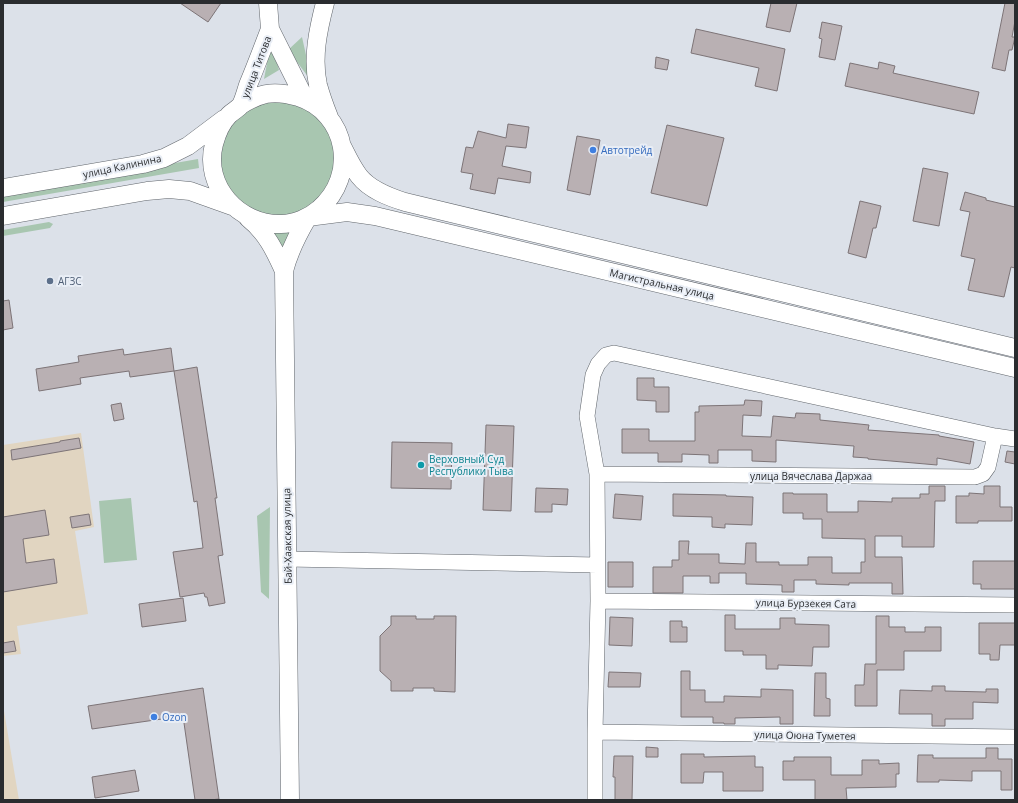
<svg xmlns="http://www.w3.org/2000/svg" width="1018" height="803" font-family="'Open Sans',sans-serif">
<style>
.education{fill:#e1d5c1}
.green{fill:#a8c6b0}
.building{fill:#b9b0b3;stroke:#7d7477}
.lines{fill:none;stroke-linecap:round;stroke-linejoin:round}
.minor-casing{stroke:#61666c;stroke-width:16}
.major-casing{stroke:#61666c;stroke-width:19}
.minor{stroke:#fff;stroke-width:15}
.major{stroke:#fff;stroke-width:18}
.shop-dot{fill:#3f7fe0;stroke:#e9eef6;stroke-width:1.5}
.service-dot{fill:#5c6f8a;stroke:#e9eef6;stroke-width:1.5}
.culture-dot{fill:#0f9aa8;stroke:#e9eef6;stroke-width:1.5}
.labels{text-anchor:middle;dominant-baseline:central;stroke-width:4;stroke-linejoin:round;paint-order:stroke}
.street-label{font-size:10px;fill:#2a2c2f;stroke:#e9eef6}
.shop-label{font-size:10px;fill:#366cbe;stroke:#e9eef6;text-anchor:start}
.service-label{font-size:10px;fill:#4e5e75;stroke:#e9eef6;text-anchor:start}
.culture-label{font-size:10px;fill:#0d838f;stroke:#e9eef6;text-anchor:start}
</style>
<rect width="100%" height="100%" fill="#dce1e9"/>
<!-- education -->
<path class="education" d="M81 433 94 527 75 531 88 614 17 626 21 654 3 656V445Z
M3 705 19 800H3Z"/>
<!-- green -->
<path class="green" d="M302 37 312 82 288 50Z
M271 42 279 70 264 79Z
M221 159a57 57 0 1 1 114 0a57 57 0 1 1-114 0Z
M198 159 199 168 3 202V193Z
M49 222 53 224 50 228 3 236V230Z
M293 229 281 251 268 230Z
M131 498 137 560 104 563 99 501Z
M270 507 269 599 261 592 257 516Z"/>
<!-- building -->
<path class="building" d="M180 3H221L208 22Z
M771 3H797L790 32 766 27Z
M1005 3H1015V21L1012 37H1015L1012 50H1009L1005 71 992 68Z
M822 22 842 26 835 60 819 57 822 39 819 38Z
M696 29 785 49 777 91 755 86 759 68 691 53Z
M656 57 669 60 667 70 655 68Z
M879 62 895 66 893 73 979 92 974 114 845 86 850 63 878 69Z
M508 124 529 127 526 148 506 146 502 166 531 172 530 183 498 178 495 194 470 189 473 174 461 172 466 147 473 148 478 131 506 138Z
M667 125 724 138 707 206 651 193Z
M577 136 600 140 590 195 567 190Z
M923 168 948 173 939 226 913 221Z
M965 192 986 198V200L1015 207V268L1011 267 1004 297 968 290 975 259 961 256 970 212 960 210Z
M860 201 881 206 876 228H873L866 258 848 253Z
M9 300 13 328 3 330V301Z
M171 348 174 371 130 377 129 371 80 378 81 384 39 391 36 369 79 362 78 356 123 349 124 355Z
M197 367 217 498H215L223 555 218 556 225 603 209 606 207 597H205L204 593 180 597 173 552 203 548 197 501 194 502 174 371Z
M637 378H654V387H669V412H656V401L637 400Z
M745 400 762 401 761 416 743 415 742 436 771 437 773 416 795 418 796 413 820 414V420L869 425 868 430 939 435V436L974 442 970 464 937 458V465L868 459V458L853 457 854 446 776 440V462L752 461V450H718V463H709V455L682 454V462H658V453H622V429H649V441H695V412H699V406L744 405Z
M121 403 124 419 114 421 111 405Z
M486 425 514 426 511 511 483 510Z
M79 438 81 448 12 460 11 450 60 442V441Z
M392 442 452 443 451 489 391 488Z
M1007 451 1015 452V464L1005 462Z
M929 486H945V501H935L934 547H902V536H875V557H902L903 594H892V583H849V585L816 584V580H794V592H782V585L746 584V573H719V583H710V576H683V593H653V567H672V560H679V541H689L688 554H719V563L745 564 746 543H756V562H779V565H808V557H832V573H861V562H865V539L822 538V519H803V513H783V493H793V494H827V512H858V501L892 502V498H920V494H929Z
M984 486H1000V507H1012V521H978V523H956V496H969V493L984 494Z
M536 488 568 489 567 505 552 504V512H535Z
M615 494 643 496 641 520 613 518Z
M673 494 726 495V496L753 497 752 525 725 524V528L712 527V517L673 516Z
M45 510 49 535 23 539 26 563 54 559 57 583 3 592V517Z
M89 514 91 525 72 528 70 517Z
M973 561H1015V589H981V584H973Z
M608 562H633V587H608Z
M183 598 186 621 142 627 139 604Z
M725 615H735V629H780V618H795V624L829 625V647H813L812 666 778 665V669H766V655H743V651H725Z
M391 616H416V619H434V616H456L455 692 434 691V688H413V691H391V681L380 671V636L391 625Z
M876 616H889V627H905V632H925V627H941V651H904V670H877V706H855V685H864L865 664H876Z
M610 617 633 618 632 646 609 645Z
M670 621H682V627H687V642H670Z
M979 623H1015V645H1000L999 660H990V654H979Z
M14 641 16 651 3 653V643Z
M681 671H690V690H705V702H724V696L761 697V689L793 690V724H780V717L735 718V724H724V723H713V717H681Z
M609 672 641 673 640 687H608Z
M815 673H826V698L830 699V716H814Z
M932 686H945V691L986 692V689H998V703L973 702V719H945V726H932V714H899L900 690 932 691Z
M203 688 219 799 210 800H195L183 716 92 729 88 706Z
M646 747 658 748V757H646Z
M986 748H998V759H1012V790H1001V771H972V781L939 780V782H917L918 755H933V758H986Z
M681 754H704V757L755 756V767H763V791H723V772H704L703 783H681Z
M614 756H633L632 800H615V777H613Z
M794 757H831V775H862V760H879V764L899 763V774H896V787L846 788 847 800H815V780H783V761H794Z
M135 770 139 791 95 798 92 777Z"/>
<g class="lines">
<defs>
<path id="minor" d="M597 474 975 477 983 474 988 467 995 436
M287 559 597 565
M598 601 1015 605
M595 732 1015 737
M595 800V732L598 601 597 474 587 416 593 375 598 364 606 355 614 353 995 436 1015 439"/>
<path id="major" d="M268 3 270 29 305 99
M325 3C318 30 312 58 318 85 321 96 325 107 329 117
M241 105C249 100 257 96 266 94 277 92 288 94 298 97 348 113 358 176 319 209 309 218 294 224 281 224 239 225 203 186 214 144 217 133 222 122 229 115 233 111 238 109 241 105 244 99 246 91 248 85 256 66 263 47 270 29
M342 146C347 156 352 167 359 176 370 190 389 197 405 202L1015 348
M3 188 143 164 164 158 188 146 224 119
M3 216 147 191 169 189 190 191 232 206
M248 218C266 232 275 251 284 271
M290 800 284 271C289 251 298 234 308 217L347 212 375 216 1015 368"/>
</defs>
<!-- minor casing -->
<use href="#minor" class="minor-casing"/>
<!-- major casing -->
<use href="#major" class="major-casing"/>
<!-- minor -->
<use href="#minor" class="minor"/>
<!-- major -->
<use href="#major" class="major"/>
</g>
<!-- markers -->
<g class="shop-dot">
<circle cx="593" cy="150" r="4"/>
<circle cx="154" cy="717" r="4"/>
</g>
<circle class="service-dot" cx="50" cy="281" r="4"/>
<circle class="culture-dot" cx="421" cy="465" r="4"/>
<g class="labels">
<!-- street labels -->
<g class="street-label">
<text transform="translate(256 67) rotate(-69)">улица Титова</text>
<text transform="translate(122 166) rotate(-12)">улица Калинина</text>
<text transform="translate(662 284) rotate(13)">Магистральная улица</text>
<text x="811" y="476">улица Вячеслава Даржаа</text>
<text transform="translate(287 536) rotate(-91)">Бай-Хаакская улица</text>
<text transform="translate(806 603) rotate(1)">улица Бурзекея Сата</text>
<text transform="translate(805 735) rotate(1)">улица Оюна Туметея</text>
</g>
<!-- shop labels -->
<g class="shop-label">
<text x="601" y="150">Автотрейд</text>
<text x="162" y="717">Ozon</text>
</g>
<!-- service labels -->
<g class="service-label">
<text x="58" y="281">АГЗС</text>
</g>
<!-- culture labels -->
<g class="culture-label">
<text x="429" y="459">Верховный Суд<tspan x="429" dy="12">Республики Тыва</tspan></text>
</g>
</g>
<!-- border -->
<rect width="1018" height="803" fill="none" stroke="#2a2c2f" stroke-width="8"/>
</svg>
